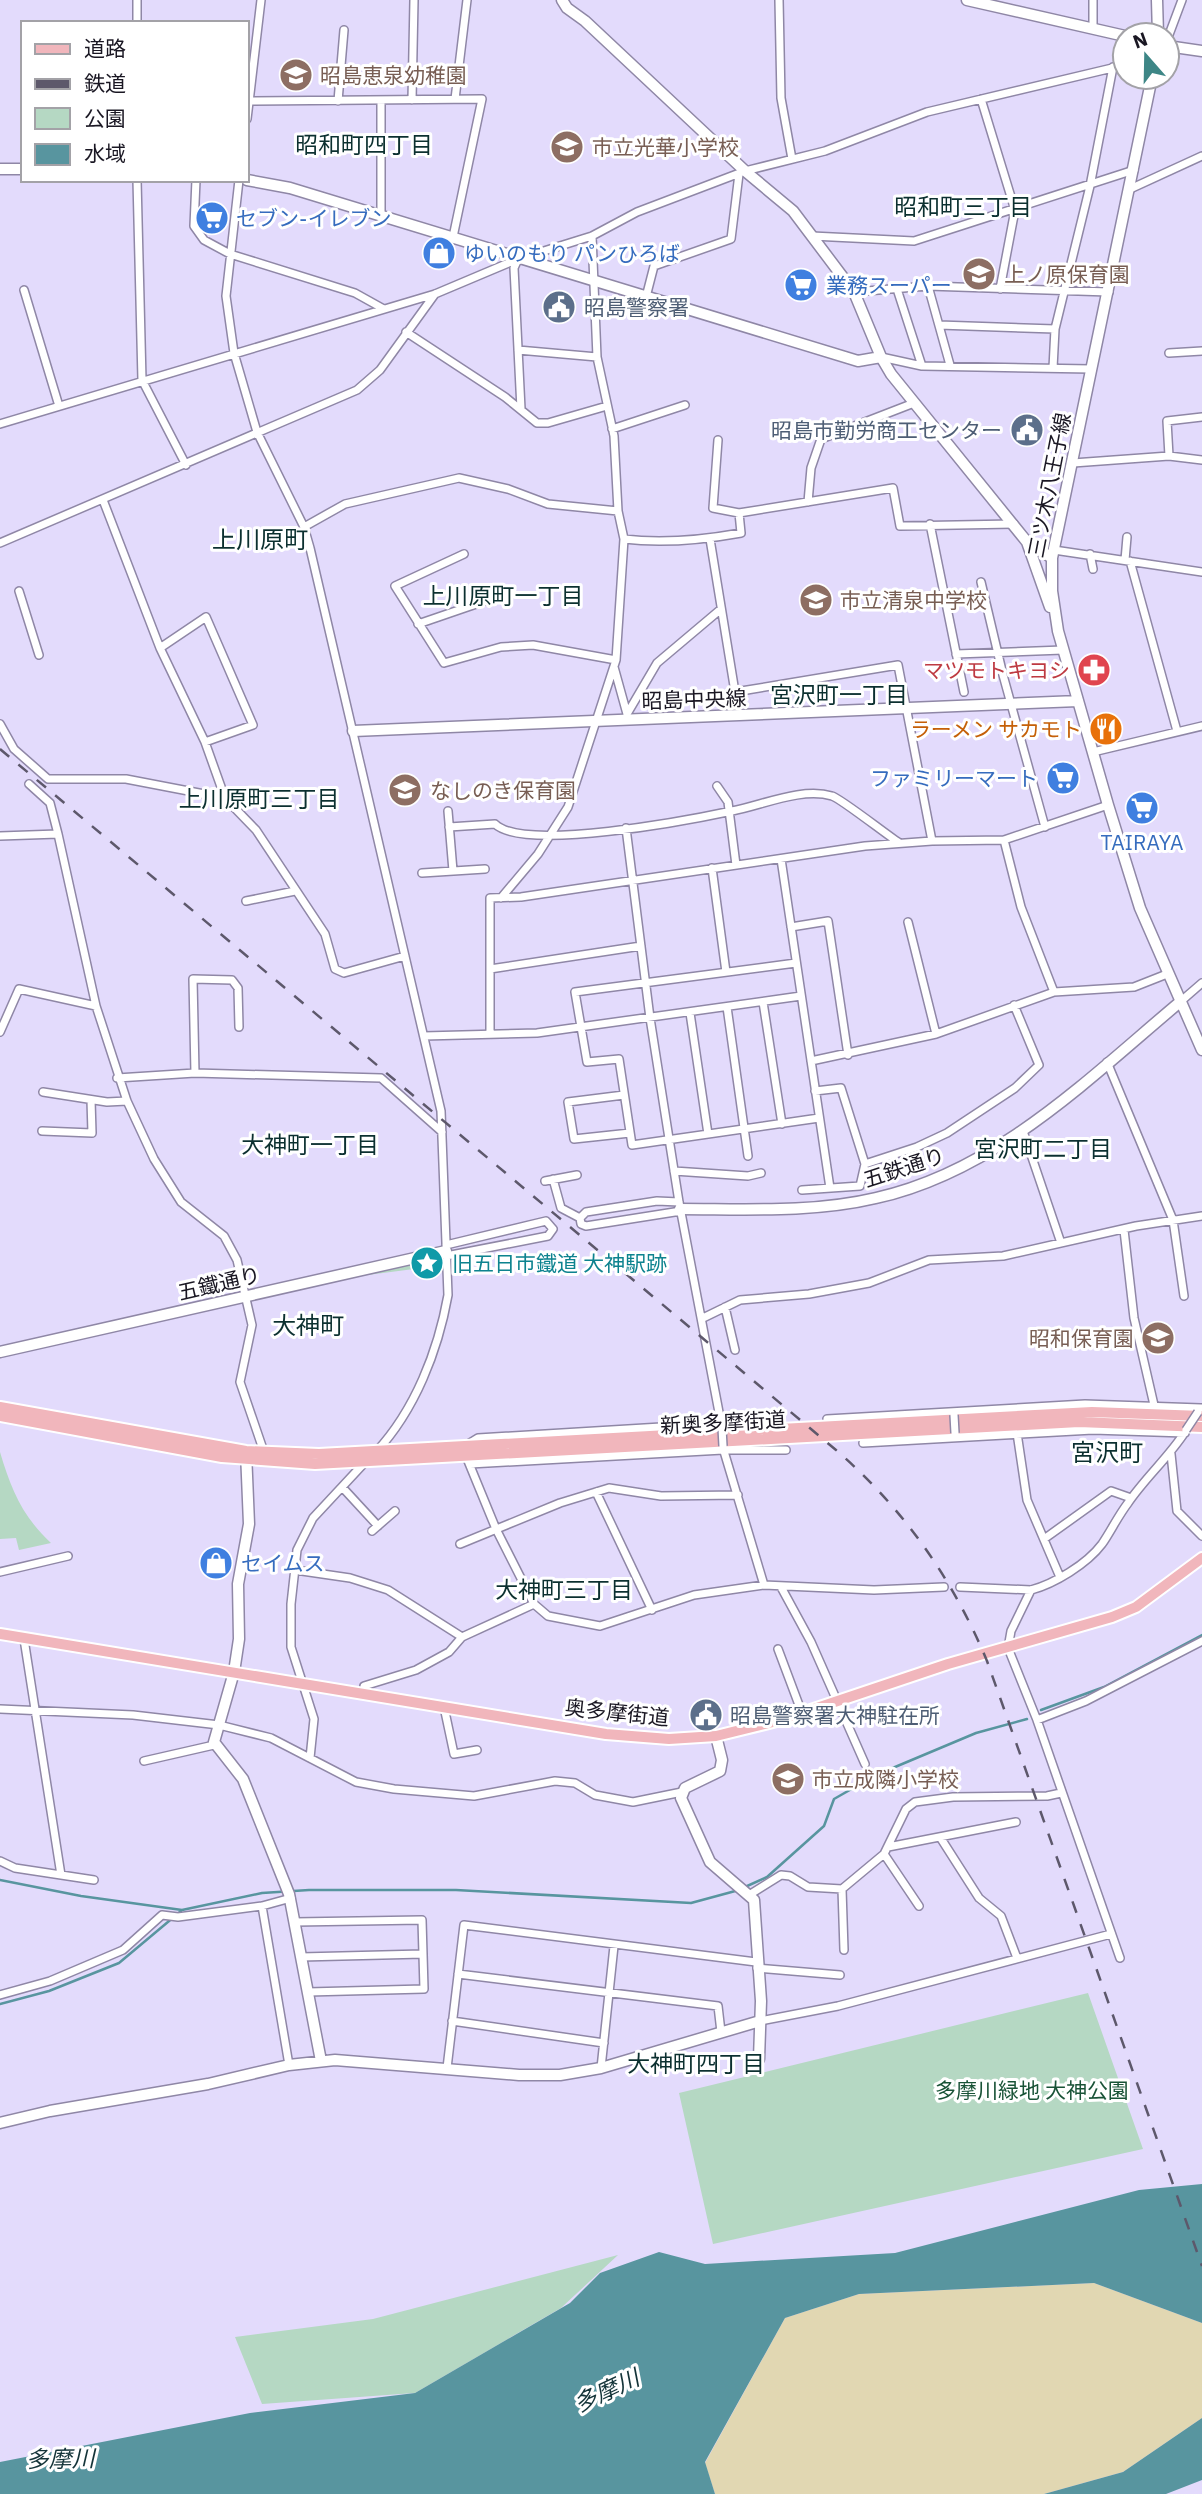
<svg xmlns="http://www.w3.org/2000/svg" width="1202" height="2494" font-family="'IBM Plex Sans','Noto Sans JP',sans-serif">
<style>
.green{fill:#b5d8c3}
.sand{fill:#e1d7b2}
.water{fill:#58959f}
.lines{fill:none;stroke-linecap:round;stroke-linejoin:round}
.stream{stroke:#58959f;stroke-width:2.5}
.street-casing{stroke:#8f87a6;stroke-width:10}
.secondary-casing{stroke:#8f87a6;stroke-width:13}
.primary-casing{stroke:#fff;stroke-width:14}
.street{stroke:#fff;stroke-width:7}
.secondary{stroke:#fff;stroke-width:10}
.primary{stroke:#f1b6bc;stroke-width:10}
.rail{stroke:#5d586b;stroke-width:2.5;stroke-dasharray:12 12;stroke-linecap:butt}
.street-bridge-casing{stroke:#8f87a6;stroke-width:10;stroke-linecap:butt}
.street-bridge{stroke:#fff;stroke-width:7}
.labels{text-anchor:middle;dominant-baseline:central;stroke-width:6;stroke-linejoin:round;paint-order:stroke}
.education-label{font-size:21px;fill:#785e54;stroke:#fff;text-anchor:start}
.shop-label{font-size:21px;fill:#366cbe;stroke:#fff;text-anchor:start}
.service-label{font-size:21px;fill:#4e5e75;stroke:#fff;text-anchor:start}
.street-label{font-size:21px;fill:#1a1723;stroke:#fff}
.health-label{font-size:21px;fill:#be3a42;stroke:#fff;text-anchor:end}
.food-label{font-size:21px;fill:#c56008;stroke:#fff;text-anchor:end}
.culture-label{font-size:21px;fill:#0d838f;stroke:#fff;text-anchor:start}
.park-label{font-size:21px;fill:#195337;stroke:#fff}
.neighbourhood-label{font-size:23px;fill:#0c3030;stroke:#fff}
.water-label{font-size:23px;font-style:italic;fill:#143439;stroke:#fff}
.quarter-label{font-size:24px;fill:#0c3030;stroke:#fff}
</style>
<rect width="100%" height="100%" fill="#e3dbfc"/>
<!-- green -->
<path class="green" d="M436 1257 437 1266 352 1277Z
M0 1452C11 1489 22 1516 51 1543L19 1550 16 1538 0 1539Z
M1088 1993 1143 2149 713 2244 679 2093Z
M618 2255 561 2308 415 2393 262 2404 235 2337 373 2319Z"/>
<!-- sand -->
<path class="sand" d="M1094 2283 1202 2323V2418L1123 2472 1044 2494H715L705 2463 785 2318 859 2294Z"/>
<!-- water -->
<path class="water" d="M1202 2184V2323L1094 2283 859 2294 785 2318 705 2462 715 2494H0V2462L250 2413 415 2393 570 2303 600 2273 659 2252 705 2264 895 2253 1139 2190Z
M1202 2418V2480L1166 2494H1044L1123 2472Z"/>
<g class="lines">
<!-- stream -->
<path class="stream" d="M1041 1710 1104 1687 1202 1635
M0 1880 81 1896 182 1910 262 1893 309 1890H456L691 1903 739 1890
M745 1887 767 1877 824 1826 834 1799 876 1775 976 1733 1027 1719
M0 2004 49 1991 119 1963 181 1911"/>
<defs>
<path id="street" d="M779 0 781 98 792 159
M1093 0V29
M137 23V0
M1167 40 1182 0
M455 99 467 0
M981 99 1015 210 1000 289
M381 100V215
M412 100 414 0
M249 101 482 99 453 237
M338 101 344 30
M247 119 261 0
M137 180 142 380 186 465
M196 180 194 226 204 240 230 254 355 293 382 308
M239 180 226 296 234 353 257 432 304 527 310 548 441 1111 448 1295C438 1351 415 1410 376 1452
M1130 189 1202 156
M812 236 914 241 1134 170
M518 259 514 268 521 409
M928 286 950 365
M897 289 922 366
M24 290 59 406
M854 292 928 286 1109 292
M646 297 654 266 731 239 739 174
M939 325 1055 329
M406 332 505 397 537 423H548L607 406
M518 350 597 357
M1169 353 1202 351
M881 357 922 366 1091 369
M1053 368 1055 329 1090 186 1113 67
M0 424 435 294 518 259 592 236 637 212 745 171 825 151 927 112 1125 65
M612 429 685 405
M718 440 713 508 739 513 893 488 900 526 1014 524
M1169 456 1167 421 1202 417
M1073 463 1169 456 1202 460
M103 500 160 648 205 742 225 798 256 830 325 934 335 969 344 973 405 956
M808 502 811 468 821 439 914 403
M930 524 964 692
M304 527 345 504 459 478 508 489 548 504 618 511
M624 539C663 544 702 540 741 533L739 513
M710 539 735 692 898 665 932 841
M0 543 357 390 380 370 435 294
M1054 550 1202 572
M464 554 395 586 444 663 501 647 533 645 616 660
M1090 554 1093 569
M1125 560 1127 537
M1130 561 1177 731
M981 582 1003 675 1045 827
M19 591 39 655
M418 624 485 601
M160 648 206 617 253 725 205 742
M956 654 1063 650
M614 667 627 714
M627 714 657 663 721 609
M0 724 14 749 48 779H126L225 798
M1093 752 1202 726
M29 784 50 803 58 834
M717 786 728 802 736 865
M448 811 453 871
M449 827 495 824C524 852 690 820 732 811 763 805 802 787 832 796 840 798 887 835 898 842
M626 828 650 1018 679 1202 722 1428
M0 836 58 834 96 1006 127 1101 154 1159 181 1202 224 1236 237 1260 252 1325 240 1382 264 1452
M1004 840 1021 907 1054 992
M781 859 830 1188
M712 868 726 972
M422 873 485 869
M501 898 538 854 568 807 616 660 624 539 618 511 614 436 597 357 592 236
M246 901 295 891
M908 922 936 1034
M791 927 828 921 848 1055
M796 963 575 992 587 1062 619 1059 632 1145 819 1118
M490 969 641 946
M763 1002 782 1124
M1180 1002 1202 983
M727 1007 748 1156
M690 1013 708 1134
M0 1032 19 989 96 1006
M490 1034V898L521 897 865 846 932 841 1004 840 1108 805
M424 1036 537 1033 801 996
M811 1061 936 1034 1054 992 1134 987 1167 974
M1107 1062 1173 1220 1184 1296
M195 1073 193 979 232 980 238 988 239 1027
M117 1078 195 1073 381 1078 442 1132
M815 1091 841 1088 865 1164
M43 1092 107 1102 127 1101
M624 1095 568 1102 574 1139 630 1133
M42 1131 92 1133 91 1100
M1023 1131 1061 1243
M674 1171 748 1176 761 1173
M553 1179 561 1208 580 1218
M545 1181 577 1175
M802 1190 860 1186 865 1164 917 1147 947 1133 1015 1088 1039 1065 1014 1005
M679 1202 657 1201 586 1212 580 1218 581 1224 586 1226 681 1211
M1124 1230 1134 1318 1154 1405
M446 1245 546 1221 553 1229 548 1236 446 1256
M725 1307 735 1350
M703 1318 740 1300 809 1294 869 1283 929 1260 1003 1256 1136 1226 1202 1216
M827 1419 1085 1404 1201 1408
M1017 1433 1027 1500 1060 1577
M863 1443 1093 1430 1185 1433
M465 1446 478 1438 775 1420
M723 1448 764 1585
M1171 1454 1177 1511 1202 1536
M466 1456 496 1529 534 1604 548 1616 600 1626 694 1595 764 1585 874 1590 944 1587
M470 1464 723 1450H786
M342 1487 378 1526
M596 1492 652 1610
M372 1531 395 1511
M1044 1539 1111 1491 1131 1498
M460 1544 560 1503 609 1488 661 1496 738 1495
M295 1570 350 1578 388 1590 462 1637
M0 1572 68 1556
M781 1587 811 1642 865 1764
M960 1587 1031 1590C1054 1584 1087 1564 1102 1544 1111 1531 1118 1516 1128 1503 1145 1478 1168 1458 1185 1432
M1031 1590 1011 1631 1008 1648 1037 1720 1120 1958
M24 1639 61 1875
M778 1649 802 1713
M364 1694V1686L416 1670 449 1652 462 1637 534 1604
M444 1707 454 1754 477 1750
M0 1709 133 1715 219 1725 271 1738 356 1782 394 1789 474 1796 555 1781 575 1783 595 1795 633 1802 682 1792
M1037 1720 1086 1701 1202 1641
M310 1758 314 1719 291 1647V1604L297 1550 313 1518 367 1460
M144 1761 214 1745
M940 1837 979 1898 1001 1916 1017 1958
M888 1847 1016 1822
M884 1854 919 1906
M0 1861 15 1868 94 1880
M842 1889 844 1950
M749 1895 781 1875 790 1876 808 1887 842 1889 884 1854 906 1809 915 1802 953 1797 1047 1796 1061 1793
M262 1906 289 2065
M295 1922 422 1920 424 1989 308 1992
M301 1957 423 1954
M757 1968 840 1975
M458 1974 718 2006 721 2032
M0 1995 50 1981 123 1950 162 1915 178 1917 262 1906 291 1898
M452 2021 604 2043
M760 2021 838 2006 1111 1934
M447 2068 464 1925 756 1962
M601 2068 614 1946"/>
<path id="secondary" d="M562 0 567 8 585 21 745 171 793 211 854 292 881 357 891 374 1027 542 1052 558
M967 0 1125 36
M1157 0 1158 35
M1167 46 1202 51
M1152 77 1052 558V591L1058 631 1108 805 1140 908 1202 1050
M0 169H23
M247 180 290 188 858 361 881 357
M1027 542 1050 607
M353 731 1078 701
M680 1209C745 1209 813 1213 876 1198 997 1171 1088 1079 1180 1002
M0 1352 446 1251
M246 1452 249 1524 238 1584 239 1639 234 1672 214 1742 243 1779 289 1894 321 2061
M716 1736 722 1760 720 1771 685 1788 681 1798 710 1862 754 1900 761 2001 759 2059
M0 2123 50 2111 208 2084 289 2065 335 2060 519 2075H560L601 2068 760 2021"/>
<path id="primary" d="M0 1407 246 1451 319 1454 1092 1412 1202 1416
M0 1416 222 1457 315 1464 1079 1422 1202 1427
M0 1634 606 1734 669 1739 716 1736 781 1720 948 1664 1112 1617 1136 1607 1202 1558"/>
</defs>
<!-- street casing -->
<use href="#street" class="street-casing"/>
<!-- secondary casing -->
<use href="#secondary" class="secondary-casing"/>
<!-- primary casing -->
<use href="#primary" class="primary-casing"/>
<!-- street -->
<use href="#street" class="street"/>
<!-- secondary -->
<use href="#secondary" class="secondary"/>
<!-- primary -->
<use href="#primary" class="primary"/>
<!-- rail -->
<path class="rail" d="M0 749 836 1450C903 1508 953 1579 987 1661L1202 2266"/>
<defs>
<path id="street-bridge" d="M954 1415 955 1433
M722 1428 723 1446
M1186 1430 1198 1412"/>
</defs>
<!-- street-bridge casing -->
<use href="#street-bridge" class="street-bridge-casing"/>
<!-- street-bridge -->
<use href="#street-bridge" class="street-bridge"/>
</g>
<!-- icons -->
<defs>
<symbol id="school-disc" viewBox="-11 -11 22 22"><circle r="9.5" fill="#8d6e63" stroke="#fff"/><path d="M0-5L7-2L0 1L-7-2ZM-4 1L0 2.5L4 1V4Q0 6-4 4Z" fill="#fff"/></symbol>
<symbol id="supermarket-disc" viewBox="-11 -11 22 22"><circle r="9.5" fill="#3f7fe0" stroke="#fff"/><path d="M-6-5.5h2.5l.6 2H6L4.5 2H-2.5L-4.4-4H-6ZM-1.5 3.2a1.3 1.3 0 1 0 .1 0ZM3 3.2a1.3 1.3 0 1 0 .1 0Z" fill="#fff"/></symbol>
<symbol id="shop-disc" viewBox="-11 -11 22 22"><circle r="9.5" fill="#3f7fe0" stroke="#fff"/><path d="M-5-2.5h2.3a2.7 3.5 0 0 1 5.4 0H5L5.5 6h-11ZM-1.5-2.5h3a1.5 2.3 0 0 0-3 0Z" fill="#fff"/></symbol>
<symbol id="civic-disc" viewBox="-11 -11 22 22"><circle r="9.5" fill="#5c6f8a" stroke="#fff"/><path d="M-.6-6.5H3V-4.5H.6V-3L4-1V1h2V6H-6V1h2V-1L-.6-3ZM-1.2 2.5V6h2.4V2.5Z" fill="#fff"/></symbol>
<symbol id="pharmacy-disc" viewBox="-11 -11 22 22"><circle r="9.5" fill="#e0444e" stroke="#fff"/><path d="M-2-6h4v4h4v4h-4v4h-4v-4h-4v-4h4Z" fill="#fff"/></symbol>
<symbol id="restaurant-disc" viewBox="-11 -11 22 22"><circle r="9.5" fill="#e8710a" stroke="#fff"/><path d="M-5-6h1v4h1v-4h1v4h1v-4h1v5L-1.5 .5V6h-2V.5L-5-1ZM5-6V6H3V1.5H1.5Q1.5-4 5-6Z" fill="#fff"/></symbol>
<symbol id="sight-disc" viewBox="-11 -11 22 22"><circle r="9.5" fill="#0f9aa8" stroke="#fff"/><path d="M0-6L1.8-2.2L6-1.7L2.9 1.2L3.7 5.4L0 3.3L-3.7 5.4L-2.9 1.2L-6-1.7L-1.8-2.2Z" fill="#fff"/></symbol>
</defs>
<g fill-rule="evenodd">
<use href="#school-disc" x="277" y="56" width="38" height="38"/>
<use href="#school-disc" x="548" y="128" width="38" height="38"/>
<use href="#supermarket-disc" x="193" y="199" width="38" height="38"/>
<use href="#shop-disc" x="420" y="234" width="38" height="38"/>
<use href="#school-disc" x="960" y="255" width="38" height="38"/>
<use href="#supermarket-disc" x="782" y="266" width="38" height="38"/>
<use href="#civic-disc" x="540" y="288" width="38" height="38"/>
<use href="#civic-disc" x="1008" y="411" width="38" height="38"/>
<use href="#school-disc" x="797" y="581" width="38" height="38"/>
<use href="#pharmacy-disc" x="1075" y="651" width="38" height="38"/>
<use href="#restaurant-disc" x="1087" y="710" width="38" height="38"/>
<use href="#supermarket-disc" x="1044" y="759" width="38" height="38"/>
<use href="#school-disc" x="386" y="771" width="38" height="38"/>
<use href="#supermarket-disc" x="1123" y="789" width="38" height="38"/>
<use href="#sight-disc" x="408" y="1244" width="38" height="38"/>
<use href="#school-disc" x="1139" y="1319" width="38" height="38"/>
<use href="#shop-disc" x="197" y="1544" width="38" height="38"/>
<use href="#civic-disc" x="687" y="1696" width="38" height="38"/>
<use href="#school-disc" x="769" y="1760" width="38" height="38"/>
</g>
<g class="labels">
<!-- education labels -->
<g class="education-label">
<text x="320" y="75">昭島恵泉幼稚園</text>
<text x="592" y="147">市立光華小学校</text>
<text x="1004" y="274">上ノ原保育園</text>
<text x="840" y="600">市立清泉中学校</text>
<text x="430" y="790">なしのき保育園</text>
<text x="1134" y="1338" text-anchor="end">昭和保育園</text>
<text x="812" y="1779">市立成隣小学校</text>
</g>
<!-- shop labels -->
<g class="shop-label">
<text x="236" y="218">セブン-イレブン</text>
<text x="464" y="253">ゆいのもり パンひろば</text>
<text x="826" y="285">業務スーパー</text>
<text x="1038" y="778" text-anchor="end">ファミリーマート</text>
<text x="1142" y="842" text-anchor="middle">TAIRAYA</text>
<text x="241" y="1563">セイムス</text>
</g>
<!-- service labels -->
<g class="service-label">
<text x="584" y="307">昭島警察署</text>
<text x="1002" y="430" text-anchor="end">昭島市勤労商工センター</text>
<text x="730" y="1715">昭島警察署大神駐在所</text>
</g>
<!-- street labels -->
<g class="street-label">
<text transform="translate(1049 485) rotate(-79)">三ツ木八王子線</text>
<text transform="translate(694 699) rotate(-2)">昭島中央線</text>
<text transform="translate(904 1167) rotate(-18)">五鉄通り</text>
<text transform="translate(219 1283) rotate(-13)">五鐵通り</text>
<text transform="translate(723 1422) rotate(-3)">新奥多摩街道</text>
<text transform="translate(617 1712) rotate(6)">奥多摩街道</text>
</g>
<!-- health labels -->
<g class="health-label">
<text x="1070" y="670">マツモトキヨシ</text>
</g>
<!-- food labels -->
<g class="food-label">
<text x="1082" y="729">ラーメン サカモト</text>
</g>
<!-- culture labels -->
<g class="culture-label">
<text x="452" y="1263">旧五日市鐵道 大神駅跡</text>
</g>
<!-- park labels -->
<g class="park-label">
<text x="1032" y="2090">多摩川緑地 大神公園</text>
</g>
<!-- neighbourhood labels -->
<g class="neighbourhood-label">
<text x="364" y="144">昭和町四丁目</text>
<text x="963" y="206">昭和町三丁目</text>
<text x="503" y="595">上川原町一丁目</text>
<text x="839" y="694">宮沢町一丁目</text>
<text x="259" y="798">上川原町三丁目</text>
<text x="310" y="1144">大神町一丁目</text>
<text x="1043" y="1148">宮沢町二丁目</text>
<text x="564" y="1589">大神町三丁目</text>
<text x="696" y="2063">大神町四丁目</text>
</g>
<!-- water labels -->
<g class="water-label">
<text transform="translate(606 2390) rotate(-25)">多摩川</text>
<text transform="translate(60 2458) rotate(-1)">多摩川</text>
</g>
<!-- quarter labels -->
<g class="quarter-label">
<text x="260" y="539">上川原町</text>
<text x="308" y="1325">大神町</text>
<text x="1107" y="1452">宮沢町</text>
</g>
</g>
<!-- legend -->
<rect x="21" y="21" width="228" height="161" fill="#ffffff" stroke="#a3a2a7" stroke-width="2"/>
<rect x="35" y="44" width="35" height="10" fill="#f1b6bc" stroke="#a3a2a7" stroke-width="2"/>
<text x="84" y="56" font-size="21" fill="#1a1723">道路</text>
<rect x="35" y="79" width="35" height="10" fill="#5d586b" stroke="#a3a2a7" stroke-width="2"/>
<text x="84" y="91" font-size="21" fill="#1a1723">鉄道</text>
<rect x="35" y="108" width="35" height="21" fill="#b5d8c3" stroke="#a3a2a7" stroke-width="2"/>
<text x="84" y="126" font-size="21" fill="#1a1723">公園</text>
<rect x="35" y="144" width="35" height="21" fill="#58959f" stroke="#a3a2a7" stroke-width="2"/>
<text x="84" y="161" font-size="21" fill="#1a1723">水域</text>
<!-- north arrow -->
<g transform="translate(1146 56) rotate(340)"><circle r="33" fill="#ffffff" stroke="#a3a2a7" stroke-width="2"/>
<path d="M0-5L12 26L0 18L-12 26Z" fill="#3d8686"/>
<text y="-10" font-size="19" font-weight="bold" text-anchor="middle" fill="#1a1723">N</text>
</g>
</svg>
